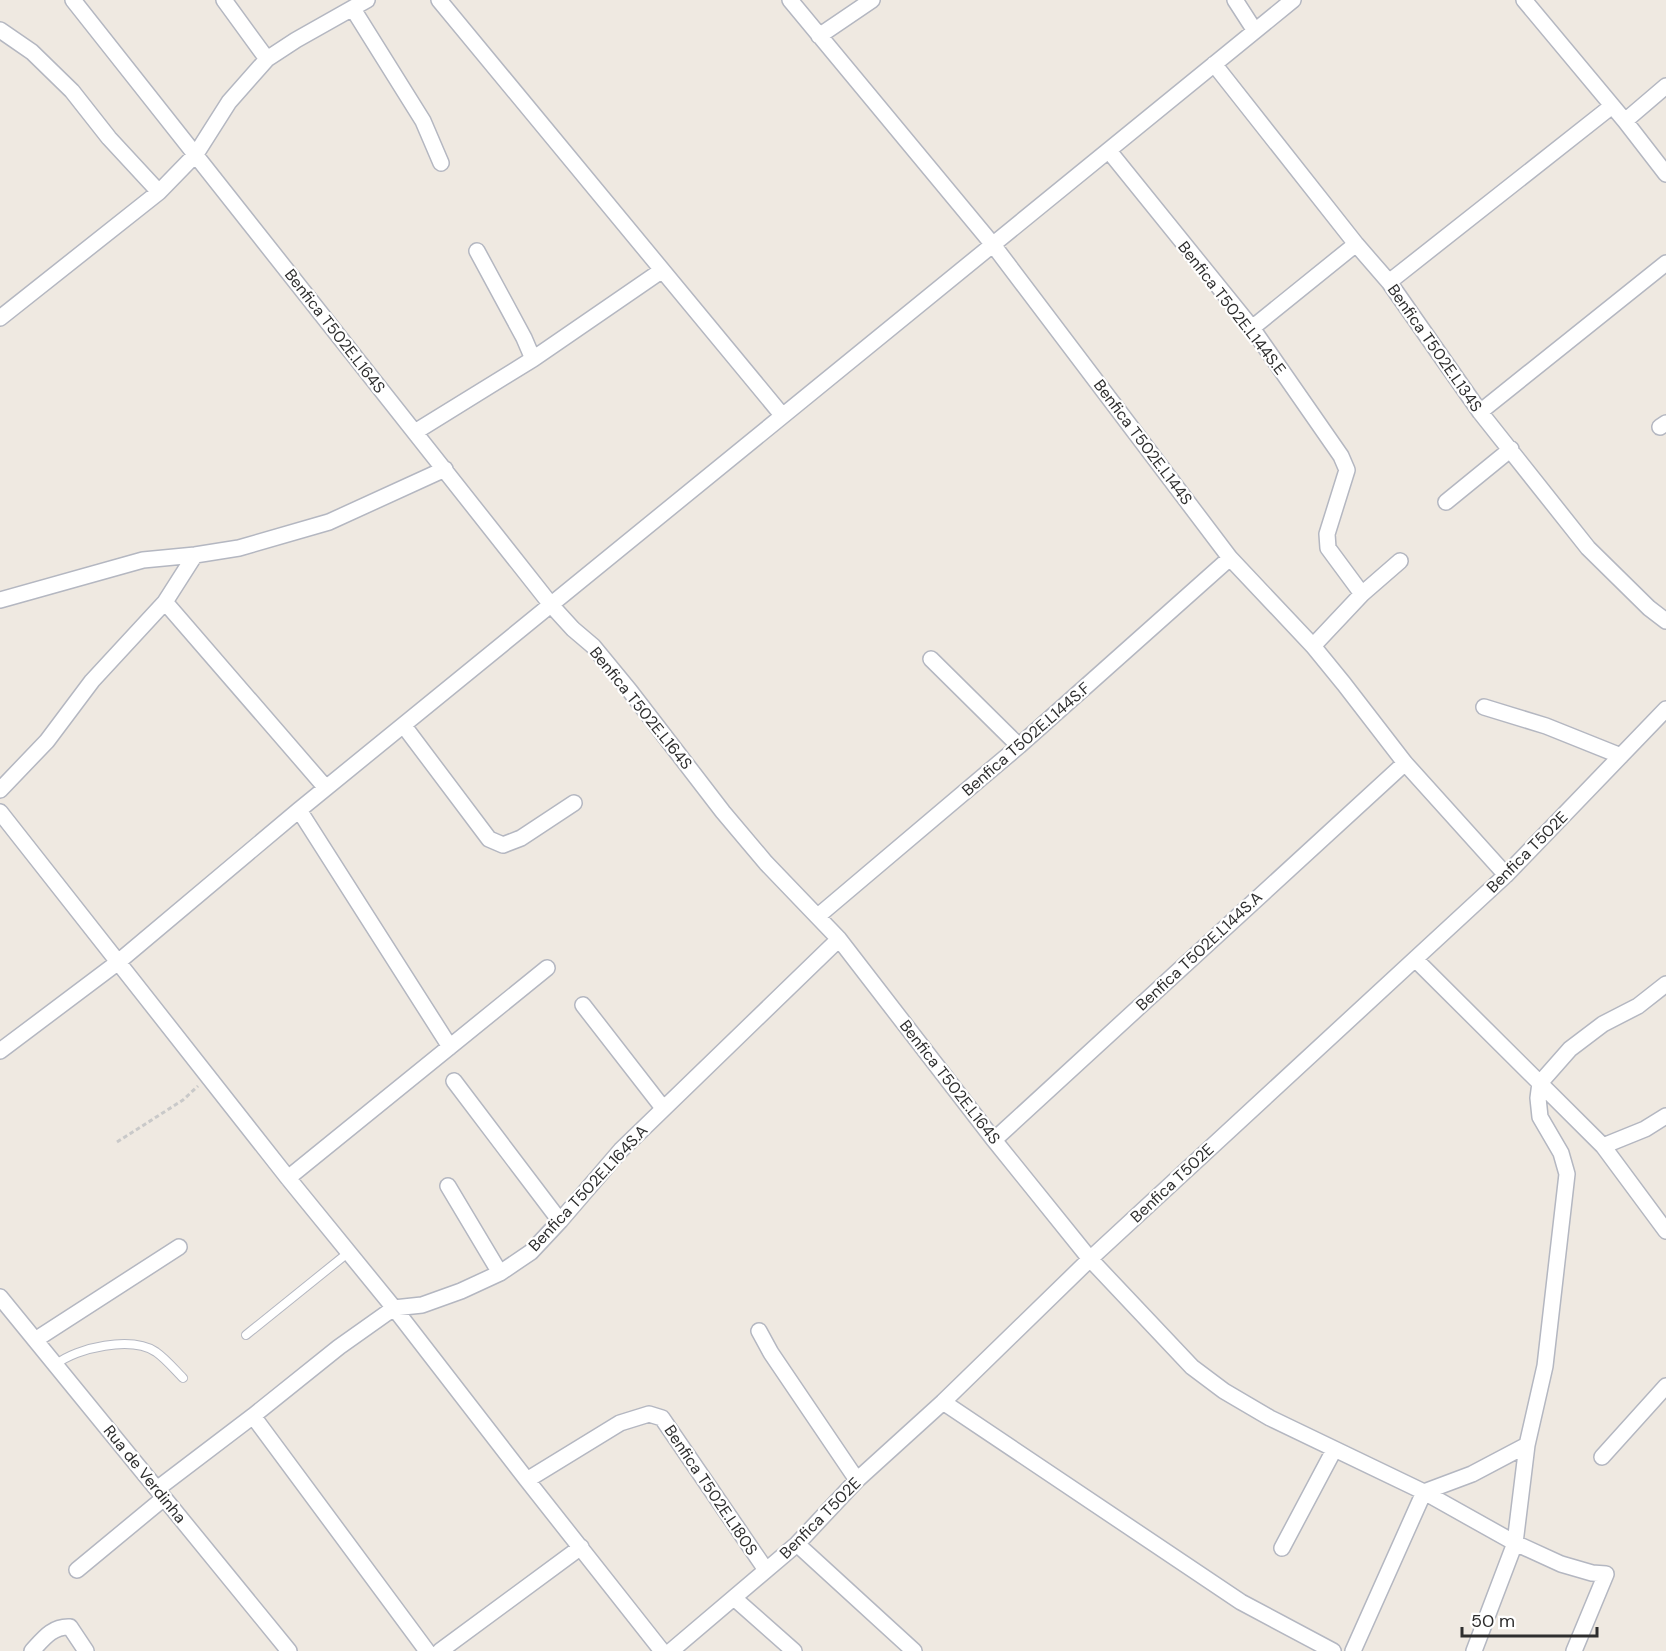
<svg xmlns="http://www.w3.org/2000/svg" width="1666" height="1651" font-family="'DM Sans',sans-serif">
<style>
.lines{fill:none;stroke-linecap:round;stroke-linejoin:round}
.lane-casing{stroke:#b4b7c1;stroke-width:10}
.street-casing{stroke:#b4b7c1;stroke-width:18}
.path{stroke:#c9c9c9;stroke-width:3;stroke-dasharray:4.5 3;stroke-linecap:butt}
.lane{stroke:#fff;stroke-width:8}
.street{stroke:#fff;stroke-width:15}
.labels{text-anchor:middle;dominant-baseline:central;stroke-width:4.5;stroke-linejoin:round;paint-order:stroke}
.street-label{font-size:16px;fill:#2e2e2e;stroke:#fff}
</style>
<rect width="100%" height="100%" fill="#efe9e1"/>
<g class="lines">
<defs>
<path id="lane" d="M246 1335 349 1252
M55 1365C77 1347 132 1336 156 1352 166 1359 175 1370 183 1378"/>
<path id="street" d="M73 0 552 606 573 629 593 646 630 691 723 812 766 863 839 939 994 1140 1090 1259 1192 1367 1224 1391 1270 1418 1424 1492 1515 1543 1561 1564 1592 1573 1606 1574 1574 1651
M224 0 267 59
M439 0 782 415
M790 0 994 246 1230 558 1313 646 1344 684 1405 763 1506 875
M1235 0 1255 31
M1524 0 1625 121 1666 174
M353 9 423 121 441 163
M0 30 32 52 72 91 109 138 159 192
M819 36 872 0
M1214 64 1356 244 1389 282 1480 412 1588 548 1649 608 1666 621
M1625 121 1666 86
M1109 151 1252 328 1341 456 1347 470 1327 534 1328 548 1362 594
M477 251 524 338 533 359 661 271
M1389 282 1612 106
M0 318 159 192 196 154 229 102 267 59 296 40 367 0
M1252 328 1356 244
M1480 412 1666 263
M1660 427 1666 423
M415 432 533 359
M1446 502 1511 449
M0 600 143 560 195 555 239 548 329 522 445 469
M165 602 326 788
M1313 646 1362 594 1400 561
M931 659 1019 746
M1484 707 1546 726 1621 756
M404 726 489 839 503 845 521 838 574 803
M0 790 47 741 92 681 165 602 195 555
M299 810 450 1047
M0 812 288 1178 394 1308 527 1480 662 1651
M818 916 1019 746 1230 558
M1415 959 1603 1146 1645 1129 1666 1116
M583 1005 663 1108
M0 1051 117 963 299 810 1293 0
M454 1081 560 1221
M994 1140 1405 763
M1603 1146 1666 1231
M288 1178 547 968
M448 1186 500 1273
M0 1297 289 1651
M759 1331 771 1353 857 1480
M35 1340 179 1247
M943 1402 1241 1602 1333 1651
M253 1416 427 1651
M1602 1457 1666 1386
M527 1480 620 1423 649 1414 662 1418 766 1570
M157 1489 253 1416 339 1347 394 1308 422 1305 461 1291 500 1273 531 1252 560 1221 621 1150 839 939
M797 1544 914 1651
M1282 1548 1334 1450
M77 1570 164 1498
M734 1598 794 1651
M32 1651C43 1639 52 1626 70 1627L86 1651
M440 1651 581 1547
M671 1651 797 1544 857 1480 943 1402 1090 1259 1506 875 1666 709
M1353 1651 1424 1492 1472 1474 1527 1445
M1474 1651 1515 1543 1527 1445 1545 1366 1567 1174 1561 1153 1540 1117 1538 1098 1540 1083 1570 1049 1603 1024 1638 1006 1666 984"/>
</defs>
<!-- lane casing -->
<use href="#lane" class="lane-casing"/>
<!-- street casing -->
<use href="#street" class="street-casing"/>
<!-- path -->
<path class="path" d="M117 1142 183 1100 198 1086"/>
<!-- lane -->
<use href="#lane" class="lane"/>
<!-- street -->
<use href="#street" class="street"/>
</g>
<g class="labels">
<!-- street labels -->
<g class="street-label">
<text transform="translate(1232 308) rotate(52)">Benfica T502E.L144S.E</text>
<text transform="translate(335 331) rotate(52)">Benfica T502E.L164S</text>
<text transform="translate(1435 348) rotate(55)">Benfica T502E.L134S</text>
<text transform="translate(1143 442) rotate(53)">Benfica T502E.L144S</text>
<text transform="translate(641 708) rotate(51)">Benfica T502E.L164S</text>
<text transform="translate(1026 739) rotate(-41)">Benfica T502E.L144S.F</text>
<text transform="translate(1527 852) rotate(-45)">Benfica T502E</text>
<text transform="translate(1199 951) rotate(-43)">Benfica T502E.L144S.A</text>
<text transform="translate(950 1082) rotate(52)">Benfica T502E.L164S</text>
<text transform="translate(1172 1183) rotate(-43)">Benfica T502E</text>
<text transform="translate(588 1188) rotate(-47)">Benfica T502E.L164S.A</text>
<text transform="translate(145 1474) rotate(51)">Rua de Verdinha</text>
<text transform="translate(711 1490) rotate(56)">Benfica T502E.L180S</text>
<text transform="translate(820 1518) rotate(-45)">Benfica T502E</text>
</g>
</g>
<!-- scale -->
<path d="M1462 1627v9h135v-9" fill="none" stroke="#2e2e2e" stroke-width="3"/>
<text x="1471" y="1627" font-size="18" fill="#2e2e2e" stroke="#ffffff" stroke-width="4.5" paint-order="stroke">50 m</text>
</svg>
